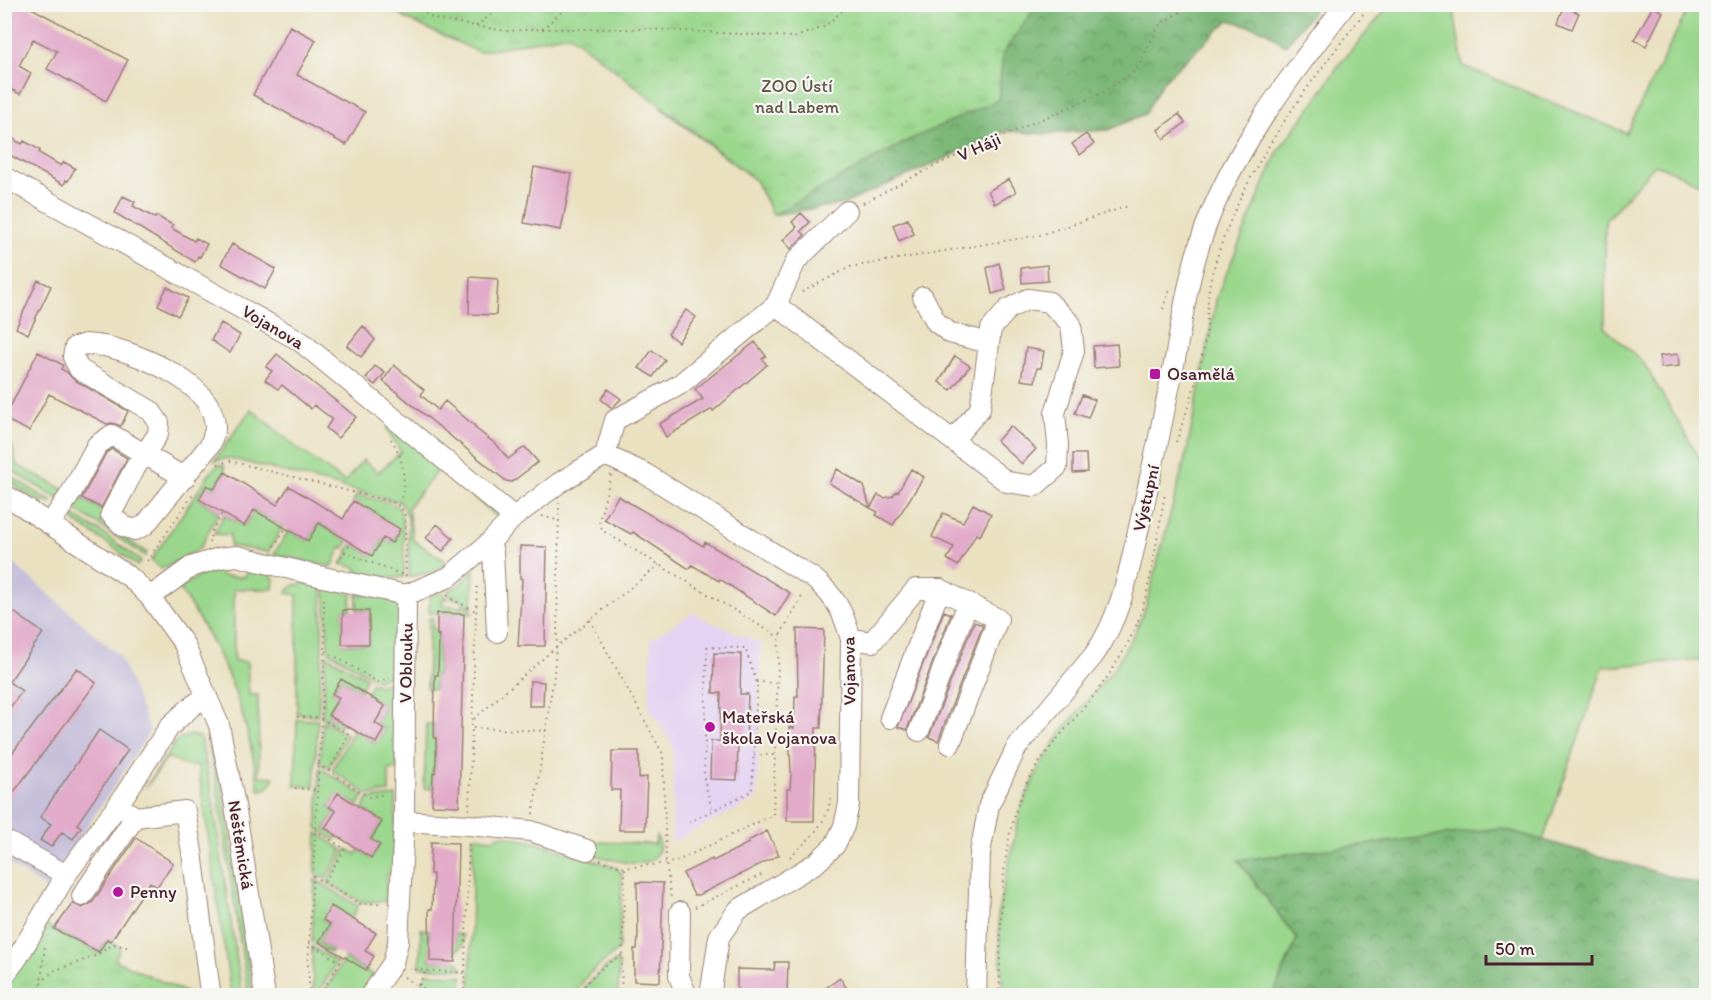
<svg xmlns="http://www.w3.org/2000/svg" width="1711" height="1000" font-family="Itim,sans-serif">
<style>
.built{fill:#e4d3f2}
.industrial{fill:#c6c0da}
.grass{fill:#9ad78c;stroke:#727b5c;stroke-width:1.5}
.forest{fill:url(#forest-crowns);stroke:#626c52;stroke-width:1.5}
.park{fill:url(#park-tufts);stroke:#727b5c;stroke-width:1.5}
.building{fill:#e2abca}
.lines{fill:none;stroke-linecap:round;stroke-linejoin:round}
.minor-casing{stroke:#9a8076;stroke-width:22}
.path{stroke:#9a8076;stroke-width:2;stroke-dasharray:1.5 4.5;stroke-linecap:butt}
.minor{stroke:#fff;stroke-width:20}
.poi-dot{fill:#b5179e;stroke:#f6f6f2;stroke-width:2}
.labels{text-anchor:middle;dominant-baseline:central;stroke-width:4.5;stroke-linejoin:round;paint-order:stroke}
.park-label{font-size:18px;fill:#625648;stroke:#f6f6f2}
.street-label{font-size:18px;fill:#4a1f2b;stroke:#f6f6f2}
.poi-label{font-size:18px;fill:#4a1f2b;stroke:#f6f6f2;text-anchor:start}
</style>
<defs>
<pattern id="forest-crowns" width="20" height="18" patternUnits="userSpaceOnUse" patternTransform="scale(1.5)"><rect width="20" height="18" fill="#7bb878"/><path d="M2 6a3 3 0 1 1 6 0M12 15a3 3 0 1 1 6 0" fill="none" stroke="#679563"/></pattern>
<pattern id="park-tufts" width="24" height="20" patternUnits="userSpaceOnUse" patternTransform="scale(1.5)"><rect width="24" height="20" fill="#9ad78c"/><path d="M3 7l-1-3M5 7V3M7 7l1-3M15 17l-1-3M17 17v-4M19 17l1-3" fill="none" stroke="#86b879"/></pattern>
</defs>
<rect width="100%" height="100%" fill="#f6f6f2"/>
<filter id="ink" filterUnits="userSpaceOnUse"><feTurbulence type="fractalNoise" baseFrequency=".0167" numOctaves="2"/><feDisplacementMap in="SourceGraphic" scale="12" xChannelSelector="R" yChannelSelector="G"/><feConvolveMatrix kernelMatrix="1 2 1 2 8 2 1 2 1" color-interpolation-filters="sRGB"/></filter>
<filter id="wash" filterUnits="userSpaceOnUse"><feTurbulence type="fractalNoise" baseFrequency=".008" numOctaves="4" result="noise"/><feDisplacementMap in="SourceGraphic" scale="24" xChannelSelector="R" yChannelSelector="G"/><feGaussianBlur stdDeviation="1.35" result="paint"/><feColorMatrix in="noise" values="0 0 0 0 0 0 0 0 0 0 0 0 0 0 0 0 0 1.4 0 .05"/><feComposite in="paint" operator="in"/></filter>
<g filter="url(#wash)">
<rect width="100%" height="100%" fill="#eae1c1"/>
<!-- built -->
<path class="built" d="M692 613 761 644 757 799 672 842 673 746 649 707 651 639Z"/>
<!-- industrial -->
<path class="industrial" d="M5 556 120 656 150 731 46 889 6 862 5 863Z"/>
<!-- grass -->
<path class="grass" d="M1390 5H1453L1463 66 1626 133 1690 5H1706V187L1656 164 1605 221V328L1643 362 1706 469V659L1603 667 1543 840 1500 828 1239 861 1297 939 1273 995 1003 996 998 912 1021 808 1039 768 1062 731 1115 667 1135 632 1146 606 1187 451 1217 296 1278 151 1319 96 1338 66Z
M251 409 296 447 345 482 363 460 378 472 401 452 387 429 391 421 501 515 500 519 439 469 408 507 413 540 445 561V565L432 572 409 577 408 517 400 502 229 458 214 461Z
M12 445 17 465 65 490 58 499 5 466V447Z
M219 465H224L225 472 214 489 207 486 199 499 219 512 201 546 199 549 162 569 151 560 213 469Z
M5 473 52 502C39 506 10 484 5 473Z
M357 495C367 498 391 501 398 507 406 515 404 564 404 577L390 578 357 572V568L341 564 349 552 347 551 353 544 372 556 383 538 392 543 400 530 353 501Z
M76 496 106 511 100 522 147 553 145 556 73 508Z
M254 510 283 526 268 552 230 546V535L214 534 224 515 244 526Z
M71 514 101 532 141 561 137 566 116 549 75 522Z
M319 523 348 541 344 548 341 547 332 567 274 554 289 530 308 541Z
M221 570V576L245 577 247 570 271 574 274 579 273 589H234V661L247 662 249 695H258L259 776 274 777C273 785 267 790 259 790 247 711 226 657 180 590 189 579 207 572 221 570Z
M474 570 472 607 463 603 462 599H454L447 591 458 586Z
M304 583 322 587V650L318 715 297 714V595L287 593 288 590 295 585Z
M325 587 352 594 350 610H343V644H369V611L357 610V594C368 596 385 596 394 602 404 608 400 641 401 652H393L392 674 377 680 328 651Z
M440 591 448 599 443 598 442 605 461 607 462 605 472 610V614L429 613 430 597Z
M429 618H433V629L437 630V635H439L438 675H435V689H427Z
M326 655 366 678 360 691 341 679 332 693 339 697 328 715 341 722 339 727 322 717Z
M399 678 397 770 389 769V792L369 795 332 770 354 730 375 743 384 729 375 723 385 706 366 694 372 683 379 686Z
M297 719 318 720 314 787 295 786Z
M323 721 347 735 328 768 320 763Z
M426 724H434V738H436L435 773 433 774 432 789 424 788Z
M190 735 200 737 212 794 242 995H231L198 766H186L168 757 146 787 174 744 178 739Z
M207 736 214 746 222 783 253 995H248L216 781Z
M320 768 364 796 358 806 338 794 329 807 336 811 325 828 338 837 335 840 317 828Z
M396 796 394 874H387L386 898 390 899 389 901 361 902 327 882 347 849 356 854 359 850 371 858 380 845 371 839 382 822 363 809 368 799Z
M317 833 343 850 325 879 315 874Z
M503 835 545 845 617 868 622 874 619 949 587 976 574 995 470 996 473 836 492 839Z
M656 836C660 841 660 848 657 854 647 872 610 859 594 855L598 842 655 844Z
M315 879 358 906 352 918 323 920 330 924 319 942 332 950 330 953 312 942Z
M421 929 429 930V941L455 942V934L463 935V944L455 953 430 948V961H458L462 969 420 967Z
M312 947 337 962 317 995H313Z
M345 958 373 975 360 995 322 996Z
M616 961 619 964 618 995H580C590 980 600 970 616 961Z
M427 973 462 976 461 995H444L422 983Z"/>
<!-- forest -->
<path class="forest" d="M1100 4 1104 10 1133 4 1318 5 1285 46 1266 31 1229 20 1163 81 1145 114 1108 130 1043 134 1006 131 844 204 773 215 755 180 661 108 948 5Z
M1500 828 1706 886V995H1273L1297 939 1238 860Z"/>
<!-- park -->
<path class="park" d="M388 5H1037L1003 53 998 100 907 141 773 215 755 180 569 34 479 52 406 19Z
M45 925 99 952 108 939 120 948 115 960 191 995 5 996V986Z"/>
<g id="blocks">
<!-- building -->
<path class="building" d="M4 4H24L128 60 106 101 47 69 57 51 33 39 19 66 31 73 20 94 4 86Z
M1653 6 1663 12 1646 46 1634 40Z
M1564 7 1579 13 1572 29 1558 23Z
M290 26 316 40 297 75 365 112 346 145 253 95Z
M1179 114 1185 123 1164 139 1158 130Z
M4 134 22 144 24 141 40 150 39 153 61 166 64 162 75 168 68 181 66 180 64 185 4 152Z
M1086 134 1094 144 1080 155 1072 144Z
M534 167 572 174 561 230 524 223Z
M1009 179 1016 192 995 204 988 191Z
M123 196 135 202 133 206 155 218 157 216 165 221 173 225 171 228 194 241 196 238 207 244 200 257 198 256 195 262 115 213Z
M801 213 810 222 801 231 805 235 791 249 783 240 797 227 792 222Z
M908 219 914 234 899 241 893 225Z
M232 244 276 269 265 289 221 264Z
M999 263 1006 290 992 294 987 268Z
M1047 265 1048 281 1022 283 1021 268Z
M470 277 498 279 496 315 469 314Z
M38 280 51 286 28 334 16 328Z
M167 287 188 298 178 316 158 305Z
M686 310 696 317 678 342 668 334Z
M221 323 240 335 230 353 211 340Z
M363 326 375 340 361 357 347 346Z
M755 342 766 356 762 359 767 365 713 411 712 409 666 437 659 424 703 399 695 389Z
M1117 344 1119 366 1094 368 1093 346Z
M1026 348 1044 351 1041 368H1037L1035 382 1021 380Z
M652 350 665 360 653 377 639 368Z
M38 352 63 365 61 369 67 372 73 379 128 411 121 426 112 423 107 424 49 394 29 431 4 419Z
M277 354 356 417 338 438 326 428 332 419 314 405 311 409 282 385 278 389 265 380 272 371 266 367Z
M1678 354 1679 366 1661 368 1660 356Z
M955 356 970 366 951 390 939 382Z
M394 365 424 390 421 395 438 410 445 401 476 427 475 428 497 445 508 459 525 447 538 462 512 482 506 481 383 381Z
M375 366 385 373 375 385 366 378Z
M608 389 621 399 612 408 601 399Z
M1082 395 1095 400 1088 418 1075 413Z
M1010 426 1036 449 1022 464 997 441Z
M112 449 127 458 101 508 82 498 106 453Z
M1073 454H1086L1087 472 1073 473Z
M837 469 864 486 870 508 829 483Z
M911 469 924 477 893 525 876 515 878 512 870 508 878 495 884 498 893 496 896 491 898 492Z
M225 472 277 505 289 486 343 519 353 501 400 529 392 543 383 538 372 556 319 523 308 541 254 510 244 526 199 499 207 485 214 489Z
M618 496 703 546 705 542 790 593 776 616 720 579 719 581 692 565 689 569 633 532 631 534 604 519Z
M973 504 991 514 980 536 976 534 958 566 947 559 954 547 932 537 943 513 963 522Z
M437 524 453 538 443 551 426 538Z
M520 546 547 547 545 646H518L522 579 520 578Z
M4 605 43 633 9 682 22 691 4 716Z
M343 610 369 611V644H342Z
M944 611 951 614 907 730 898 727Z
M437 613 464 614 459 806 432 805 433 773H435L436 759V738H434L435 675H438L439 635H437Z
M974 622 983 625 938 741 929 737Z
M797 629 824 630 821 728H816L814 821H787V789H790L791 774 789 727 794 728 795 696H798Z
M714 653 741 654 740 694H748L746 741H738L737 780 710 779 711 741H720L721 693H713Z
M77 668 96 683 4 805V764Z
M341 679 385 706 375 723 384 729 376 743 328 715 339 697 332 694Z
M530 681 544 682 543 706H529Z
M99 730 128 750 77 824 81 827 73 839 62 832 51 847 40 840 51 824 40 817Z
M612 751H639V778L647 777 645 830H619L620 790H611Z
M338 793 382 822 371 839 380 845 371 858 325 828 336 811 329 807Z
M767 831 779 855 699 895H694L683 873 712 859 713 861 749 843 748 841Z
M136 838 173 863 157 887 150 882 111 941 107 939 99 952 54 929 73 903 82 908 92 903Z
M431 842 458 843 455 962 430 961 429 909H432L433 874H430Z
M637 882 663 883 660 982 634 981V949H637L638 935Z
M331 906 376 933 365 951 374 956 366 970 319 942 330 924 323 920Z
M775 962H788L787 996H737V969L774 970Z
M840 978 852 996H831L826 988Z"/>
</g>
</g>
<g filter="url(#ink)">
<use href="#blocks" fill-opacity="0" stroke="#9a8076" stroke-width="1.5"/>
<g class="lines">
<defs>
<path id="minor" d="M4 177 300 341 514 517
M923 297 936 322 950 333 989 343
M776 305 1007 482 1035 486 1057 467 1058 445 1055 413 1074 351 1071 324 1049 302 1028 299 1008 309 991 329 980 409 953 440
M85 344C93 345 101 345 108 347 143 355 215 385 215 427 215 433 212 440 210 445L145 525 135 530 123 526 111 514 135 468 158 434 159 423 151 411 79 369 73 357 75 347Z
M605 455 615 420 679 385 776 305 796 261 847 211
M4 494 131 578 150 597 184 644 219 725 235 805 265 996
M50 524 71 493 97 445 112 435 185 478
M490 542 493 552 497 632
M406 595 449 577 490 542 514 517 559 483 605 455 644 473 813 578C835 596 843 611 851 639L849 804 844 826 835 845 816 863 738 910 719 937 710 996
M150 597 191 567 219 558 237 556 323 577 406 595
M851 639 872 642 916 589H940L998 619 950 744
M890 718 940 589
M919 731 968 603
M118 805 135 817 185 811 192 852 210 992 208 996
M404 821 469 825 531 831 587 850
M4 844 8 842 66 875 118 805 170 726 192 706 207 696
M82 896 135 817
M680 912 679 976 687 996
M4 976 18 957 66 875
M370 996 393 963 398 942 404 821 406 595
M976 996 980 853 989 805 1017 747 1094 655C1121 617 1129 571 1139 527 1152 471 1164 415 1175 359 1182 320 1188 280 1200 243 1228 156 1290 76 1346 4"/>
</defs>
<!-- minor casing -->
<use href="#minor" class="minor-casing"/>
<!-- path -->
<path class="path" d="M410 4 434 19 506 31 542 29H650L795 37 824 27 850 4
M476 26 505 4
M542 29 571 4
M863 203 934 166 1102 93 1135 71 1161 23 1194 4
M802 292 850 267 1040 235 1128 206
M1163 309 1170 288
M391 439C405 460 406 481 400 505
M1176 442C1188 409 1199 376 1205 341 1209 322 1206 302 1210 282 1236 177 1305 88 1371 4
M4 444 11 442
M218 464 230 461 396 503 404 512 405 517 406 577
M611 475 599 521 603 531 779 637
M542 516 560 521
M209 543 211 533 222 513
M274 546 286 528
M344 552 406 576
M147 561 194 493
M338 562 351 543
M447 595 453 600 476 611
M590 620 663 754 666 863 671 898
M326 651 378 682 389 678
M756 682 777 683
M297 717 320 718 349 734 329 771
M474 719 555 648 659 565
M473 728 546 731
M754 755H775
M318 764 369 797 386 794
M295 788 317 790
M469 810 477 587
M533 814 554 675 557 635 559 503
M689 822 752 791 757 684 745 648 707 647 704 779 712 810
M315 830 345 849 324 883
M790 857C809 839 830 822 831 793
M600 860 625 868 675 862 773 815 779 637 804 593
M313 876 360 904 382 903
M695 907 763 874
M309 943 340 962 320 996
M409 969 465 973
M404 977 414 984
M41 983 53 971 93 957 114 944 130 948
M419 985 426 970
M37 996 41 983 45 945
M310 996 308 965 325 650 324 595
M407 996 415 983 437 996
M464 996 469 842
M577 996C591 975 601 967 622 955
M621 996 625 868
M999 996C1002 930 997 849 1024 789 1043 748 1078 719 1103 683 1120 659 1137 630 1144 602 1154 567 1158 530 1165 494"/>
<!-- minor -->
<use href="#minor" class="minor"/>
</g>
</g>
<!-- markers -->
<g class="poi-dot">
<rect x="1149" y="368" width="12" height="12" rx="3"/>
<circle cx="710" cy="727" r="6"/>
<circle cx="118" cy="892" r="6"/>
</g>
<g class="labels">
<!-- park labels -->
<g class="park-label">
<text x="797" y="86">ZOO Ústí<tspan x="797" dy="21">nad Labem</tspan></text>
</g>
<!-- street labels -->
<g class="street-label">
<text transform="translate(979 147) rotate(-24)">V Háji</text>
<text transform="translate(273 327) rotate(31)">Vojanova</text>
<text transform="translate(1146 498) rotate(-77)">Výstupní</text>
<text transform="translate(406 663) rotate(-89)">V Oblouku</text>
<text transform="translate(849 671) rotate(-91)">Vojanova</text>
<text transform="translate(241 845) rotate(81)">Neštěmická</text>
</g>
<!-- poi labels -->
<g class="poi-label">
<text x="1167" y="374">Osamělá</text>
<text x="722" y="717">Mateřská<tspan x="722" dy="21">škola Vojanova</tspan></text>
<text x="130" y="892">Penny</text>
</g>
</g>
<!-- margin -->
<rect width="1711" height="1000" fill="none" stroke="#f6f6f2" stroke-width="24"/>
<!-- scale -->
<path d="M1486 955v9h106v-9" fill="none" stroke="#4a1f2b" stroke-width="3"/>
<text x="1495" y="955" font-size="18" fill="#4a1f2b" stroke="#f6f6f2" stroke-width="4.5" paint-order="stroke">50 m</text>
</svg>
